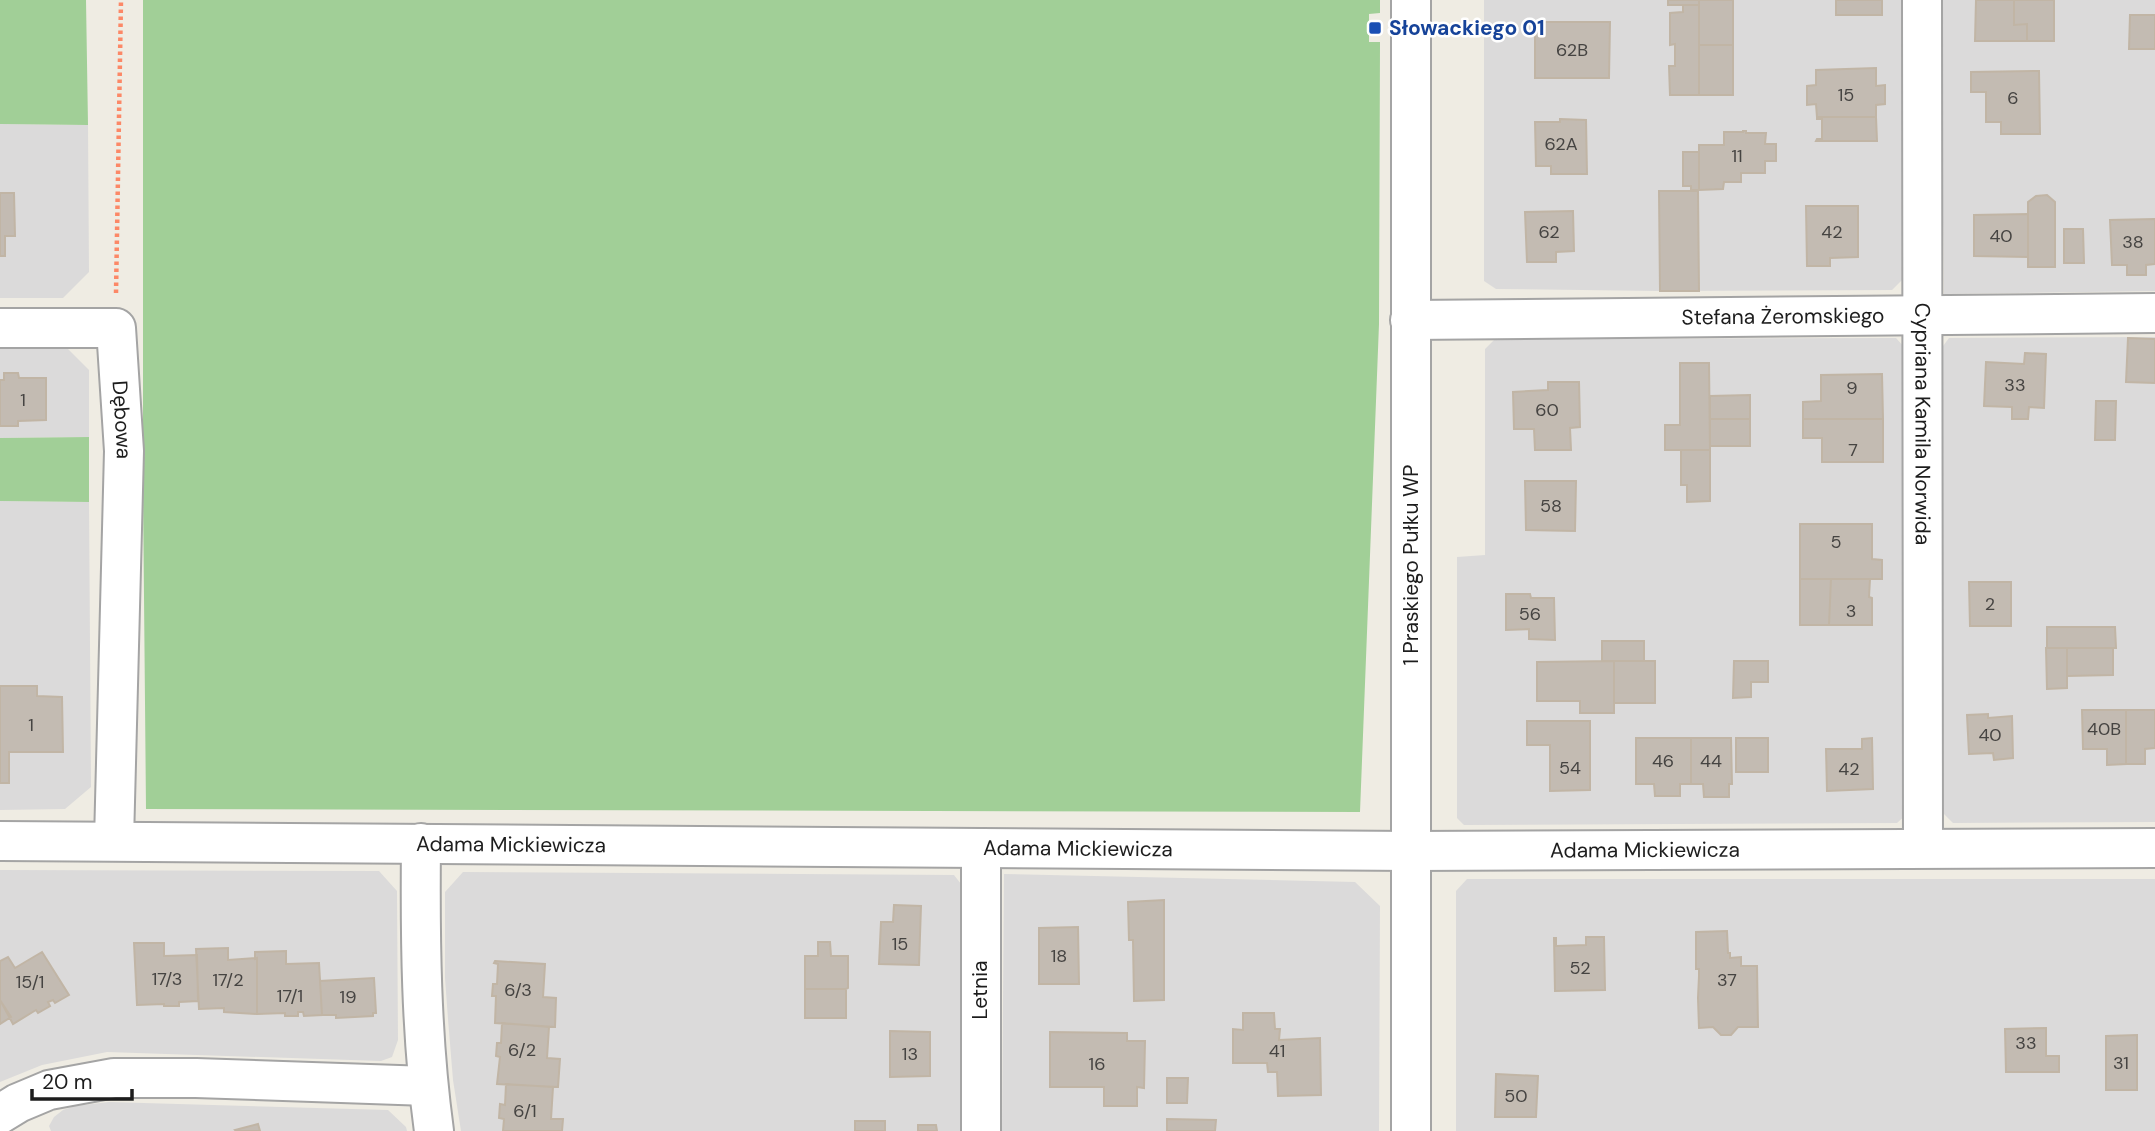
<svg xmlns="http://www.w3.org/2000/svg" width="2155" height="1131" font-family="'DM Sans',sans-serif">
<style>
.residential{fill:#dbdada}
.forest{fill:#a1cf97}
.building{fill:#c3bbb2;stroke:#c1b5a5;stroke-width:2}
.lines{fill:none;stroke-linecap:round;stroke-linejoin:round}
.minor-casing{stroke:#a4a4a4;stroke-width:42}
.tertiary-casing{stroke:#a4a4a4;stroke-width:42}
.path{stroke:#fc8867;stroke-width:4.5;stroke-dasharray:3.5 3.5;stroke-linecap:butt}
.minor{stroke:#fff;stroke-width:38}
.tertiary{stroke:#fff;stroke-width:38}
.transit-dot{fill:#1a4fb4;stroke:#fff;stroke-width:2.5}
.labels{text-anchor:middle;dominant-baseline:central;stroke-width:5;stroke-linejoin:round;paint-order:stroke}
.number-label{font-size:18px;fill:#464442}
.transit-label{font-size:21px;font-weight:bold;fill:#164399;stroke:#fff;text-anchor:start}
.street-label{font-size:21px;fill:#1d1d1d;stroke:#fff}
</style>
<rect width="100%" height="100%" fill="#efece3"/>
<!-- residential -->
<path class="residential" d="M1484 0H1905V277L1892 290 1660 291 1496 289 1484 281Z
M1940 0H2155V291L1944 294Z
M0 124 88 125 89 272 63 298H0Z
M2155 337V822L1953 823 1944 814 1940 350 1949 338Z
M1896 338 1905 348 1908 813 1897 823 1464 825 1457 818V557L1485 555V349L1495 339Z
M0 346H65L89 370V437L0 438Z
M0 501 89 502 91 787 65 809 0 810Z
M0 870 379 871 397 891 398 1040 392 1057 381 1061 107 1052 42 1065 0 1082Z
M463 872 954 875 961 884 965 1131H461L453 1080 448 1019 445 978V892Z
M1004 874 1355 882 1380 906 1379 1131H1002Z
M1467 879H2155V1131H1456V891Z
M109 1102 388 1110 406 1127 407 1131H51L49 1126 54 1117 63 1110 75 1106Z"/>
<!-- forest -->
<path class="forest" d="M0 0H86L88 125 0 124Z
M143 0H1380V13L1369 14V42H1380L1379 324 1360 812 146 809 143 490Z
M89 437V502L0 501V438Z"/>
<!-- building -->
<path class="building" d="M1668 0H1699V5H1668Z
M1699 0H1733V45H1699Z
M1836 0H1882V15H1836Z
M1976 0H2014V25L2027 24V41H1975Z
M2014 0H2054V41H2027V24L2014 25Z
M1683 5H1699V95H1670L1669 66H1675V44L1670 45V13L1683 12Z
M2130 15H2155V49H2129Z
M1535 22H1610L1609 78H1535Z
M1699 45H1733V95H1699Z
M1876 68V86L1885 85V104L1876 105V117H1817L1816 104 1807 105V86L1816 85V70Z
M2039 71 2040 134H2001V122H1986V92H1971V72Z
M1817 117H1876L1877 141H1816L1817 139H1822V119H1817Z
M1560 119 1586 120 1587 174H1551V166H1536L1535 122H1560Z
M1743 131H1746V133H1766L1765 144H1776V161H1765V173H1741V182H1724L1723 189 1699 190V145H1724V132H1743Z
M1683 152H1699V190H1691V186H1683Z
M1659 191H1698L1699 291H1660Z
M0 193H14L15 236H5V256H0Z
M2047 195 2055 202V267H2028V202L2036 196Z
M1806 206H1858V257L1830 258V266H1807Z
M1573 211 1574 251 1556 252V262H1527L1525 212Z
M2028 214V257L1974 256V215Z
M2155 219V264L2146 265V275H2127V265H2112L2110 220Z
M2064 229H2083L2084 263H2064Z
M2128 338 2155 339V383L2126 382Z
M2025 353 2046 354 2044 408 2029 407 2028 419H2012V407L1984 406 1986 362 2024 364Z
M1680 363H1709L1710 450H1665V425H1680Z
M4 373H18L19 378H46V420L18 421V426H0V380H4Z
M1882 374 1883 419H1803V402L1821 401V375Z
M1548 382H1579L1580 427 1570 428 1571 450H1535L1534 429H1514L1513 392 1548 390Z
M1750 395V419H1710V396Z
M2096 401H2116L2115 440H2095Z
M1710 419H1750V446H1710Z
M1803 419H1883V462H1822V438H1803Z
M1681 450H1710V501L1687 502V485H1681Z
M1525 481H1576L1575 531 1526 530Z
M1800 524H1872V559L1882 560V579H1800Z
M1800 579H1831L1829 625H1800Z
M1831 579H1870L1869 597 1872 598V625H1829Z
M1969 582H2011V626H1970Z
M1506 594H1530L1531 598H1554L1555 640 1529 639V629L1506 630Z
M2047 627H2115L2116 648H2047Z
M1602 641H1644V661H1602Z
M2046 648H2067V688L2047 689Z
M2067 648H2113V675L2067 676Z
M1614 661H1655V703H1614Z
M1614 661V713H1580V701H1537V662Z
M1734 661H1768V682H1751V697L1733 698Z
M0 686H37V696L62 697 63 752H9V783H0Z
M2082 710H2126V764L2107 765V749H2083Z
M2126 710H2155V748L2145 749V764H2126Z
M1988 714V718L2012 716 2013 758 1994 760 1993 753 1969 754 1967 715Z
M1527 721H1590V790L1550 791V745H1527Z
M1636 738H1691V784H1680V796H1655L1654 784H1636Z
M1691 738H1731L1732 784H1729V797H1704L1703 784H1691Z
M1736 738H1768V772H1736Z
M1872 738 1873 789 1827 791 1826 749H1862V739Z
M1164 900V1000L1134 1001 1133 940H1129L1128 902Z
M894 905 921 906 919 965 879 964 881 922H893Z
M1078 927 1079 984H1039V928Z
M1727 931 1728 953H1730V958L1741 957V966H1757L1758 1027H1738L1731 1035H1721L1713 1027 1699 1028 1698 998 1699 976V969H1696V932Z
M1586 937H1604L1605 990 1555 991 1554 938H1556V946L1586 945Z
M818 942H830L831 956H848V988L846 989H805V956H818Z
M134 943H164V956L197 955 198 1001 179 1002V1006H164V1004L137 1005Z
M228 948V960L257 958V1014L224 1012V1008L199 1009 196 949Z
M286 951V964L319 963 322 1015 304 1016 303 1012H298V1016H285V1013L257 1014V958L255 959V952Z
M42 952 69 995 55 1003 53 1000 48 1002 50 1006 38 1013 36 1010 13 1024 0 1000V961L8 957 15 968Z
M495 961 545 964 543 997 556 998 555 1027 495 1023 496 996H492L493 984H497L498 964 494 963Z
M374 978 376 1013H373V1016L336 1018V1015H322L320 981Z
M805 989H846V1018H805Z
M0 1000 11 1017 0 1024Z
M1243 1013H1274L1275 1029H1280L1279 1040 1320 1038 1321 1095 1278 1096 1277 1072H1268L1267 1063H1233V1029L1243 1030Z
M502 1023 549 1027 547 1058 560 1059 558 1087 497 1084 500 1057 496 1056 497 1043H501Z
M2046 1028V1056H2059V1072H2006L2005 1029Z
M890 1031 930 1032V1076L890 1077Z
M1050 1032 1127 1033V1041H1145L1144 1088 1137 1087V1106H1104V1087H1050Z
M2137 1035V1090H2106V1036Z
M1496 1074 1538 1076 1536 1117H1495Z
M1167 1078H1188L1187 1103H1167Z
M506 1084 553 1087 551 1119H563L562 1131H503L504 1119 499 1118 500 1104 505 1105Z
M1167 1119 1216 1120 1215 1131H1167Z
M855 1121H885V1131H855Z
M258 1124 260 1131H236L235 1130Z
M918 1125H936L937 1131H918Z"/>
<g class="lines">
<defs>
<g id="minor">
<path id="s1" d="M1922 0 1923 848"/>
<path id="s2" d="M1410 320 2155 313"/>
<path id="s3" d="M0 328H116L124 451 114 841"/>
<path id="s4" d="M0 841 1412 851 2155 848"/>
<path d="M421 843C420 939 421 1036 434 1131"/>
<path d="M0 1114 18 1103 49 1090 114 1078H196L428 1086"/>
<path d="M981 1131V849"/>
</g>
<path id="tertiary" d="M1411 0V1131"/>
</defs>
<!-- minor casing -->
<use href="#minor" class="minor-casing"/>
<!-- tertiary casing -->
<use href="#tertiary" class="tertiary-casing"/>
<!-- path -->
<path class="path" d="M116 293 121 0"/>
<!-- minor -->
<use href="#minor" class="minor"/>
<!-- tertiary -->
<use href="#tertiary" class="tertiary"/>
</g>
<!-- markers -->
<rect class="transit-dot" x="1368" y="21" width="14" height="14" rx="3.5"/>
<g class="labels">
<!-- number labels -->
<g class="number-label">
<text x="1572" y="50">62B</text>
<text x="1846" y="95">15</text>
<text x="2013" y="98">6</text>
<text x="1561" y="144">62A</text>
<text x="1737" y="156">11</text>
<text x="1549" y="232">62</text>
<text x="1832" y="232">42</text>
<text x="2001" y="236">40</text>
<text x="2133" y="242">38</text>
<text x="2015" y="385">33</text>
<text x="1852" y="388">9</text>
<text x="23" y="400">1</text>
<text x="1547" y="410">60</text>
<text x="1853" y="450">7</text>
<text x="1551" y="506">58</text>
<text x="1836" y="542">5</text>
<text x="1990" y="604">2</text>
<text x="1851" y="611">3</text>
<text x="1530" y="614">56</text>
<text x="31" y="725">1</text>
<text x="2104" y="729">40B</text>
<text x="1990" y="735">40</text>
<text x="1663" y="761">46</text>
<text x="1711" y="761">44</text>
<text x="1570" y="768">54</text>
<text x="1849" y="769">42</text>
<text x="900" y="944">15</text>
<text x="1059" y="956">18</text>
<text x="1580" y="968">52</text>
<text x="167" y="979">17/3</text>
<text x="228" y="980">17/2</text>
<text x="1727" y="980">37</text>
<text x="30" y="982">15/1</text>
<text x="518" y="990">6/3</text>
<text x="290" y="996">17/1</text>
<text x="348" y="997">19</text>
<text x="2026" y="1043">33</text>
<text x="522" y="1050">6/2</text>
<text x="1277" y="1051">41</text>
<text x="910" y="1054">13</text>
<text x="2121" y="1063">31</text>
<text x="1097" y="1064">16</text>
<text x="1516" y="1096">50</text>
<text x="525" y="1111">6/1</text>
</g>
<!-- transit labels -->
<g class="transit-label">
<text x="1389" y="28">Słowackiego 01</text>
</g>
<!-- street labels -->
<g class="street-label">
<text stroke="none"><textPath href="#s2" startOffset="373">Stefana Żeromskiego</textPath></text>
<text stroke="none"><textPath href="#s3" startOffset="208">Dębowa</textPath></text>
<text stroke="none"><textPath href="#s1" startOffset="424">Cypriana Kamila Norwida</textPath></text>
<text transform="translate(1411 565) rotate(-90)">1 Praskiego Pułku WP</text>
<text stroke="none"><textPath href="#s4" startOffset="511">Adama Mickiewicza</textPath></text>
<text stroke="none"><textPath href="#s4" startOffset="1078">Adama Mickiewicza</textPath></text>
<text stroke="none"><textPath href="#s4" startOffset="1645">Adama Mickiewicza</textPath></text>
<text transform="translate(980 990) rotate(-90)">Letnia</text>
</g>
</g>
<!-- scale -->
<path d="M32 1089v10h100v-10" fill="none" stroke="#1d1d1d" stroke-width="3.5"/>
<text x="42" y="1089" font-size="21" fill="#1d1d1d" stroke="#ffffff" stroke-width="5" paint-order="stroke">20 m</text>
</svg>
